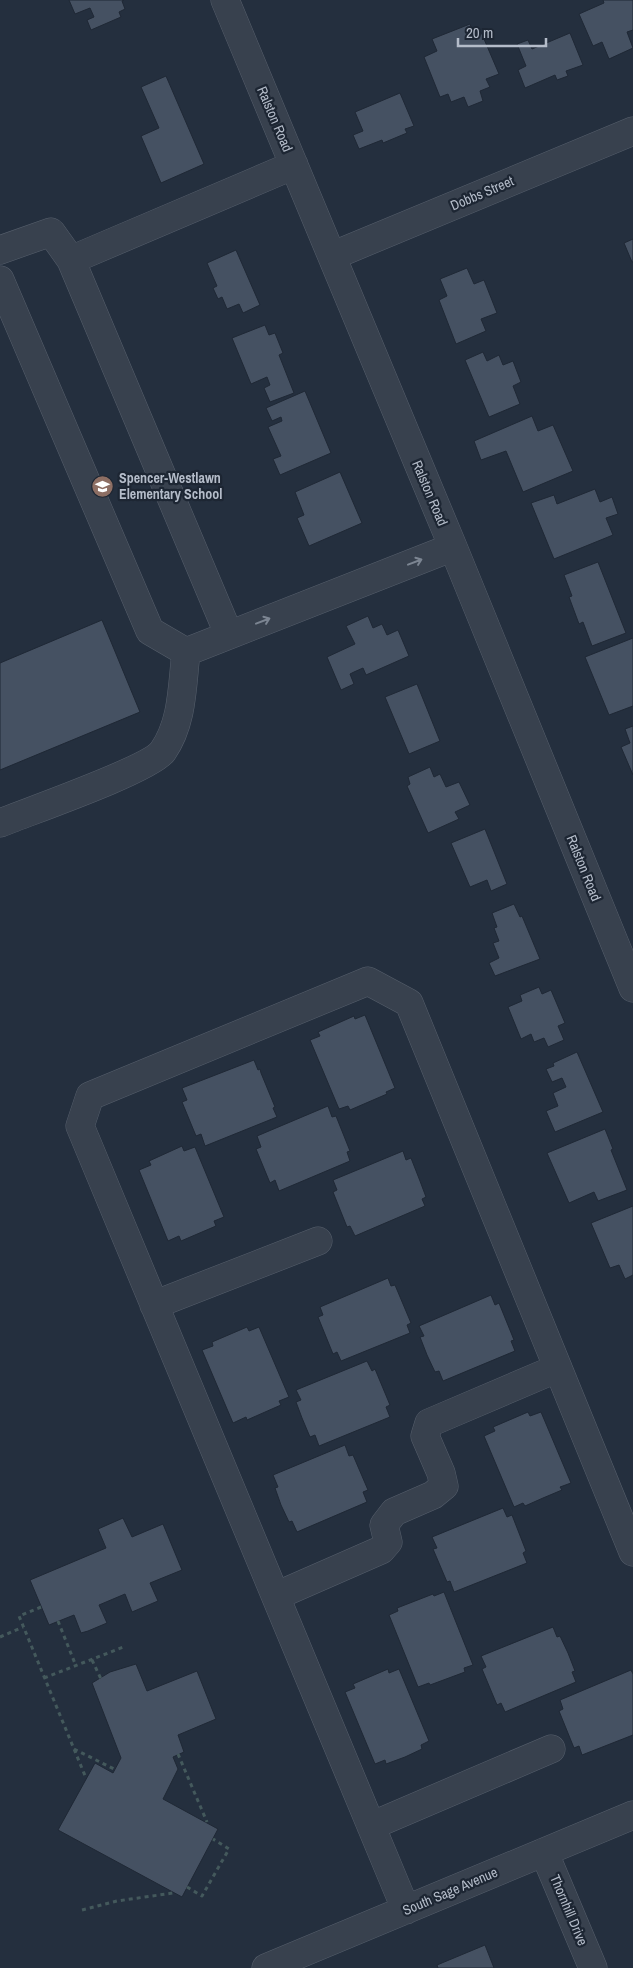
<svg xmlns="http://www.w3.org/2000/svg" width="633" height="1968" font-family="'Archivo Narrow',sans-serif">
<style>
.building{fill:#455162;stroke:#1f2835}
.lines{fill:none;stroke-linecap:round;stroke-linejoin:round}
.minor-casing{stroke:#565f6c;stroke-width:29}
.path{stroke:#44595c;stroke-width:3;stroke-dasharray:4 4;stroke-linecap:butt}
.minor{stroke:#38414e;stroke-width:28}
.oneway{stroke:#7c8592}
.labels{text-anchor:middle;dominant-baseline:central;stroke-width:4.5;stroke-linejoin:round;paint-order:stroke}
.street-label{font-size:14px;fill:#b4bcc9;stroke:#1d2633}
.poi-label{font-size:14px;font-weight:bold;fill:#b4bcc9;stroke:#1d2633;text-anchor:start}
</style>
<rect width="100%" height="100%" fill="#242f3e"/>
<!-- building -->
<path class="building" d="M69 0H124L122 1 125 9 119 12 121 17 91 30 87 20 94 17 90 8 75 14Z
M603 0H633V30L627 32 633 48 609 59 602 42 593 46 579 14 604 3Z
M470 24 474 35 481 32 499 74 486 79 490 87 480 91 483 101 468 107 464 97 451 102 448 94 440 97 424 57 437 51 432 39Z
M570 33 583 65 566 71 568 76 557 80 555 75 525 88 518 70 526 66 517 44 528 40 532 49Z
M166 76 204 164 161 183 141 136 159 128 141 87Z
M400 93 414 126 405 129 407 133 383 143 382 140 359 149 353 135 363 131 355 112Z
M633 239V262H632L624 243Z
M236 250 260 305 243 313 239 304 227 309 222 297 218 299 213 288 217 286 207 263Z
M467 268 474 284 484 280 497 313 481 319 486 331 456 344 439 300 447 296 440 279Z
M265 325 269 335 275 333 283 353 279 355 294 393 270 402 264 388 270 385 267 377 251 384 232 338Z
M483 352 487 361 499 355 503 365 513 361 521 382 513 386 520 404 489 417 465 360Z
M305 391 331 453 280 475 273 459 281 456 268 427 282 421 281 417 272 421 266 408Z
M532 416 538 431 553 425 573 471 523 492 506 451 481 460 474 441Z
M340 472 362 523 309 546 297 518 304 515 295 492Z
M595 489 600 502 612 497 618 514 606 518 613 535 554 559 531 503 554 495 557 504Z
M598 562 626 633 592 646 583 622 579 624 569 597 572 596 564 575Z
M368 616 373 628 382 624 387 635 398 630 409 656 366 675 363 668 354 672 350 674 354 684 341 690 327 657 355 644 346 626Z
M102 620 140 712 0 770V663Z
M633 638V706L609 715 585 657Z
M417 684 440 741 409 754 385 697Z
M633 726V775L621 747 630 743 625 729Z
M430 767 434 777 440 774 446 787 459 782 470 805 455 812 459 819 428 833 407 786 410 784 408 777Z
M485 829 507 884 491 891 487 880 470 887 451 843Z
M514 904 520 917 522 916 540 959 495 976 489 963 499 958 493 943 499 941 494 928 497 927 492 913Z
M539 987 542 994 551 990 565 1023 558 1026 564 1040 548 1047 544 1038 534 1042 531 1034 521 1039 508 1007 522 1001 520 995Z
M365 1015 395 1088 386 1092 387 1094 350 1110 348 1106 339 1109 310 1040 320 1036 318 1032 354 1016 355 1019Z
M577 1052 603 1112 555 1132 546 1111 558 1106 553 1093 566 1087 562 1078 552 1082 546 1069 554 1066 553 1063Z
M254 1060 258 1070 260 1069 261 1073 275 1107 273 1108 277 1117 205 1146 201 1134 196 1136 182 1102 187 1100 182 1088Z
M328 1106 332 1117 336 1116 350 1151 347 1152 350 1161 279 1191 275 1180 270 1183 256 1149 261 1147 257 1136Z
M605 1129 613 1149 611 1150 627 1190 598 1201 594 1192 569 1203 547 1153Z
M182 1146 184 1151 195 1147 224 1217 214 1221 216 1226 181 1241 179 1236 168 1241 139 1170 151 1165 149 1161Z
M403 1151 406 1160 411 1158 420 1181 426 1197 422 1199 425 1206 355 1236 350 1226 347 1227 333 1192 337 1190 333 1180Z
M633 1206V1275L625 1279 619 1265 610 1268 591 1223Z
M388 1278 391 1286 395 1285 411 1323 407 1325 410 1333 341 1361 337 1352 333 1354 318 1317 323 1315 320 1307Z
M491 1295 495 1305 499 1303 514 1340 511 1341 515 1351 443 1381 439 1371 435 1372 427 1355 420 1337 424 1336 419 1326Z
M247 1327 249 1331 259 1327 289 1397 279 1401 281 1405 247 1420 246 1417 233 1423 202 1350 213 1346 212 1342Z
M367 1361 372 1371 375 1369 390 1405 386 1407 390 1417 319 1446 315 1435 310 1437 302 1418 296 1402 301 1400 296 1390Z
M528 1412 530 1416 541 1412 571 1483 560 1487 562 1490 543 1498 525 1506 523 1503 514 1507 484 1436 495 1431 493 1427Z
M345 1445 349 1456 353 1455 368 1490 363 1492 367 1502 297 1532 292 1521 289 1522 281 1505 275 1488 278 1487 273 1475Z
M503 1508 507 1517 512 1515 526 1551 523 1553 527 1563 454 1592 450 1581 447 1582 433 1549 437 1548 432 1537Z
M123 1518 132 1537 163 1524 182 1570 150 1583 158 1601 132 1612 125 1594 99 1605 107 1623 88 1631 81 1633 74 1615 49 1625 30 1580 106 1548 98 1529Z
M444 1592 473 1665 464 1668 465 1672 430 1685 429 1683 418 1687 389 1615 398 1611 397 1608 433 1594 434 1596Z
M553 1627 557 1637 560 1636 568 1653 575 1671 572 1672 576 1682 505 1712 501 1703 497 1705 482 1669 486 1667 481 1656Z
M136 1664 147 1691 197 1671 216 1719 178 1735 184 1752 173 1757 178 1769 163 1799 218 1829 182 1897 58 1830 95 1763 113 1773 121 1758 92 1683 110 1672Z
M388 1669 389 1673 399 1669 429 1741 421 1745 422 1749 405 1757 386 1764 385 1760 375 1764 345 1692 355 1688 353 1684Z
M631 1670 633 1674V1735L582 1755 579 1746 574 1748 559 1711 563 1709 560 1700Z
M485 1945 494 1968H438L437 1965Z"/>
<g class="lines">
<defs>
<path id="minor" d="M225 0 453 547 633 988
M0 250 51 232 71 260 229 635
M332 256 633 131
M71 260 294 165
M0 280 150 631 186 652C182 686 183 722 163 751 151 769 27 812 0 823
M186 652 453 547
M154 1305 318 1241
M276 1596 381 1550 388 1542 384 1525 394 1512 433 1495 444 1486 441 1473 425 1436 429 1423 558 1368
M371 1826 551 1749
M544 1852 593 1968
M406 1910 80 1126 90 1096 368 981 409 1003 633 1552
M266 1968 633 1815"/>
</defs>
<!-- minor casing -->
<use href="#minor" class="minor-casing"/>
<!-- path -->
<path class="path" d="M41 1607 19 1616 86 1778
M58 1621 76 1666
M0 1637 23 1627
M92 1660 101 1679
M44 1678 126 1646
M74 1749 116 1770
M178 1754 207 1822
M187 1887 202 1896 229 1849 213 1839
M82 1910 117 1901 173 1893"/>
<!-- minor -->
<use href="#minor" class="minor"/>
</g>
<!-- one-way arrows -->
<defs><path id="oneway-shaft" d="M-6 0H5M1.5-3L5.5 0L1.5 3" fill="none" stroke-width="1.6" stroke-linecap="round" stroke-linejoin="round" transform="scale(1.25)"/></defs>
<g class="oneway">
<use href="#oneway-shaft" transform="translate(415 562) rotate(-21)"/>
<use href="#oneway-shaft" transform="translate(263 621) rotate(-21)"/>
</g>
<!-- icons -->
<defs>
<symbol id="school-disc" viewBox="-11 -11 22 22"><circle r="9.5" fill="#8d6e63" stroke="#1d2633"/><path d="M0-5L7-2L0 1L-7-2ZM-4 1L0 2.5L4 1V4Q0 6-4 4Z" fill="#fff"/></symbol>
</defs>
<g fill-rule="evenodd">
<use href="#school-disc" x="90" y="474" width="25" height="25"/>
</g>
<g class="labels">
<!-- street labels -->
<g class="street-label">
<text transform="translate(275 119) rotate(67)">Ralston Road</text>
<text transform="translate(482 193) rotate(-23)">Dobbs Street</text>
<text transform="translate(430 493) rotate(67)">Ralston Road</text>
<text transform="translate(584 868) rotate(68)">Ralston Road</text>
<text transform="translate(450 1891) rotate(-23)">South Sage Avenue</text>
<text transform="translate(569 1910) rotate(67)">Thornhill Drive</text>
</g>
<!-- poi labels -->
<g class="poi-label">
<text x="119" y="478">Spencer-Westlawn<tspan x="119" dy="16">Elementary School</tspan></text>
</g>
</g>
<!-- scale -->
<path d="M458 38v8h88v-8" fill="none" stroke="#b4bcc9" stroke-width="2.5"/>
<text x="466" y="38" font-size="15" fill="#b4bcc9" stroke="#1d2633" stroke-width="4" paint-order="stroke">20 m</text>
</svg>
